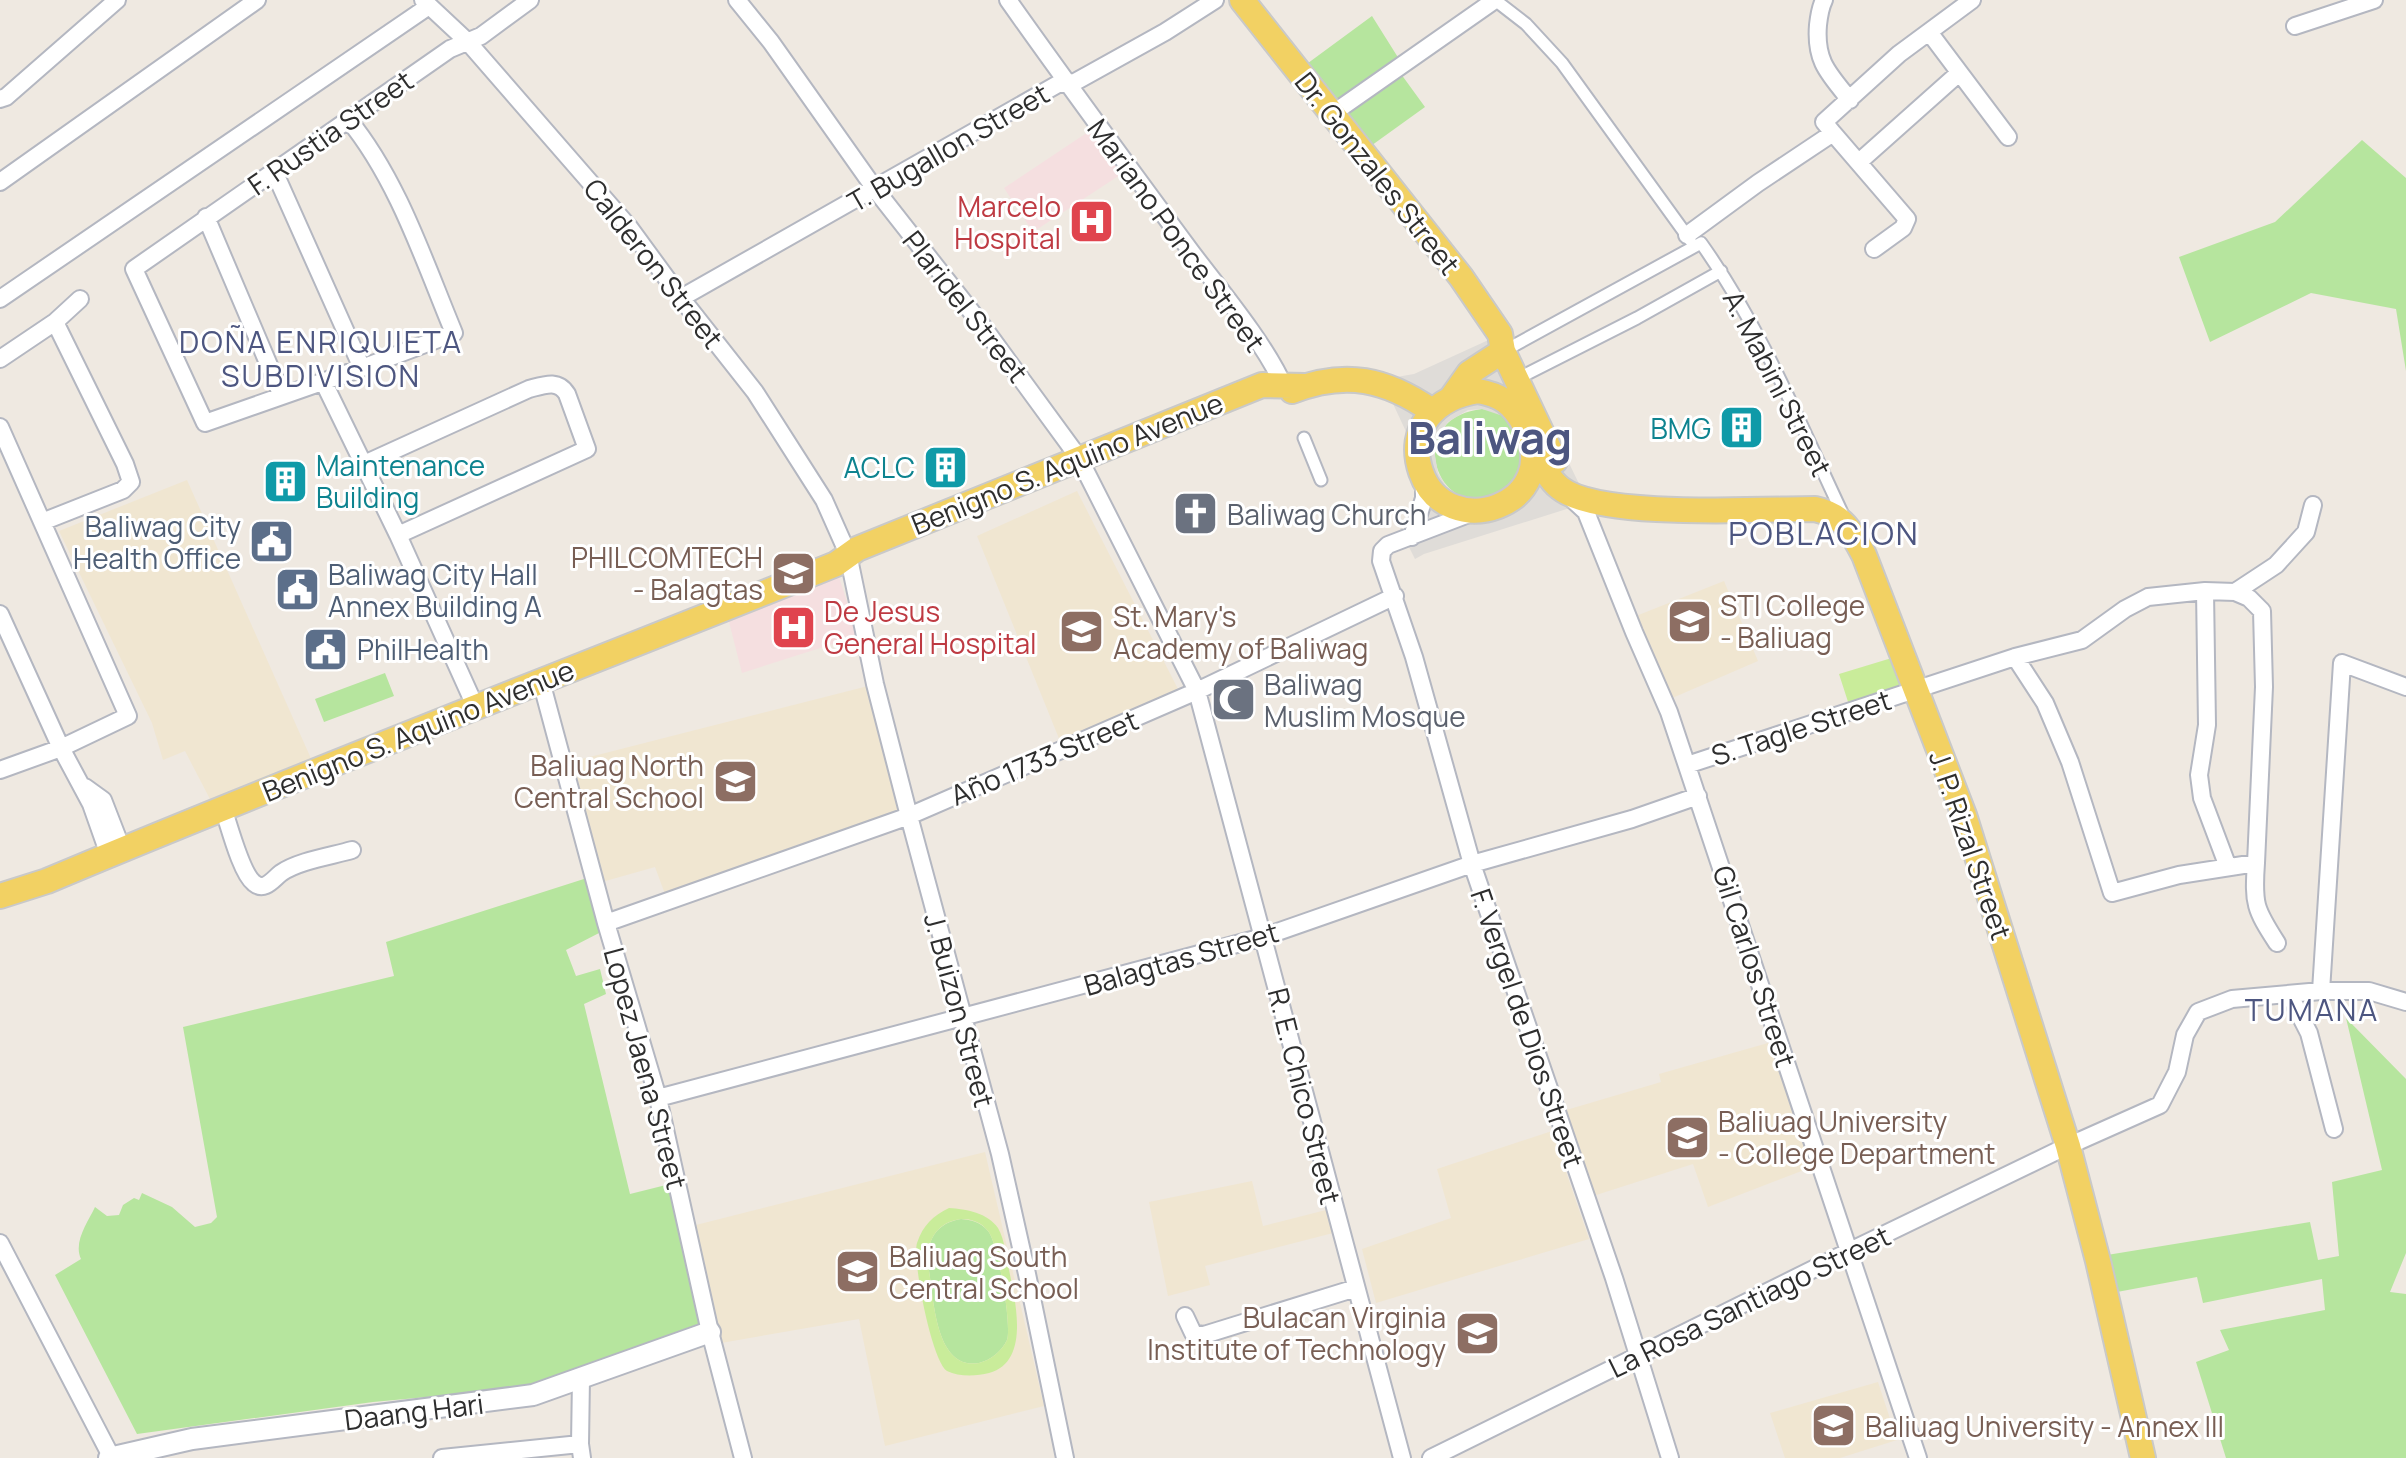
<svg xmlns="http://www.w3.org/2000/svg" width="2406" height="1458" font-family="Manrope,sans-serif">
<style>
.education{fill:#f0e6d1}
.medical{fill:#f5dfe0}
.green{fill:#b6e59e}
.pitch{fill:#c9ec9a;fill-rule:evenodd}
.plaza{fill:#dfdcd8;fill-rule:evenodd}
.lines{fill:none;stroke-linecap:round;stroke-linejoin:round}
.pedestrian-casing{stroke:#b4b7c1;stroke-width:15}
.minor-casing{stroke:#b4b7c1;stroke-width:20}
.tertiary-casing{stroke:#b4b7c1;stroke-width:24}
.primary-casing{stroke:#c9c9c9;stroke-width:28}
.pedestrian{stroke:#fff;stroke-width:11}
.minor{stroke:#fff;stroke-width:16}
.tertiary{stroke:#fff;stroke-width:20}
.primary{stroke:#f2d163;stroke-width:24}
.labels{text-anchor:middle;dominant-baseline:central;stroke-width:6;stroke-linejoin:round;paint-order:stroke}
.street-label{font-size:28px;fill:#2e2e2e;stroke:#fff}
.health-label{font-size:28px;fill:#be3a42;stroke:#fff;text-anchor:end}
.culture-label{font-size:28px;fill:#0d838f;stroke:#fff;text-anchor:end}
.worship-label{font-size:28px;fill:#5b616d;stroke:#fff;text-anchor:start}
.service-label{font-size:28px;fill:#4e5e75;stroke:#fff;text-anchor:start}
.education-label{font-size:28px;fill:#785e54;stroke:#fff;text-anchor:start}
.neighbourhood-label{font-size:30px;letter-spacing:2px;fill:#4d5680;stroke:#fff}
.quarter-label{font-size:32px;letter-spacing:2px;fill:#4d5680;stroke:#fff}
.town-label{font-size:44px;font-weight:bold;fill:#4d5680;stroke:#fff}
</style>
<rect width="100%" height="100%" fill="#efe9e1"/>
<!-- education -->
<path class="education" d="M187 480 313 763 212 803 185 751 163 760 152 723 59 531Z
M1077 491 1179 691 1062 746 977 536Z
M1724 581 1758 661 1670 699 1636 616Z
M872 685 903 811 665 894 655 867 602 882 570 762Z
M1775 1041 1812 1167 1708 1207 1693 1164 1590 1197 1563 1111 1661 1082 1659 1074Z
M1552 1131 1589 1239 1376 1303 1362 1249 1451 1218 1437 1169Z
M985 1152 1044 1406 885 1446 859 1319 721 1343 692 1226Z
M1252 1181 1263 1226 1326 1210 1333 1233 1205 1266 1210 1285 1168 1296 1149 1202Z
M1878 1382 1897 1440 1840 1458H1785L1770 1413Z"/>
<!-- medical -->
<path class="medical" d="M1091 130 1123 173 1033 232 1004 188Z
M838 574 858 636 742 673 728 618Z"/>
<!-- green -->
<path class="green" d="M1372 16 1399 59 1393 63 1425 107 1368 148 1304 66Z
M2362 140 2406 178V371L2396 309 2311 293 2210 342 2179 257 2275 222Z
M1482 409C1523 414 1520 439 1522 472 1516 479 1509 491 1501 495 1436 525 1401 418 1482 409Z
M385 673 394 696 324 722 315 699Z
M587 878 601 932 566 950 576 976 600 969 606 994 584 1004 630 1194 670 1184 701 1323 522 1388 373 1402 137 1434 55 1275 81 1259C73 1242 88 1222 95 1207L107 1216 119 1215 123 1205 134 1198 139 1200 142 1193 172 1207 195 1227 211 1223 217 1217 183 1027 394 976 386 942Z
M2346 1018 2406 1079V1253L2390 1292 2406 1294V1458H2226L2196 1362 2229 1350 2220 1330 2325 1310 2322 1279 2203 1303 2197 1277 2117 1292 2107 1255 2310 1222 2318 1260 2339 1256 2332 1182 2382 1170Z
M961 1219C971 1220 981 1222 988 1231 998 1242 1012 1326 1007 1340 1002 1351 991 1360 979 1363 934 1371 934 1295 928 1265 926 1241 936 1223 961 1219Z"/>
<!-- pitch -->
<path class="pitch" d="M1895 657 1907 688 1850 708 1839 674Z
M949 1208C966 1209 988 1213 998 1228 1005 1240 1006 1257 1009 1270 1015 1299 1031 1362 989 1373 977 1376 959 1377 947 1371 932 1362 912 1260 917 1243 923 1225 933 1216 949 1208ZM961 1219C972 1219 981 1222 988 1231 998 1242 1012 1326 1007 1340 1002 1351 991 1360 979 1363 934 1371 934 1295 928 1265 926 1242 936 1222 961 1219Z"/>
<!-- plaza -->
<path class="plaza" d="M1506 332 1581 488 1573 507 1424 554 1415 559 1400 529 1411 517 1418 499 1409 438 1388 393 1391 378 1414 374ZM1482 409 1506 417 1524 444 1516 482 1488 500H1473L1458 495 1446 486 1438 473 1434 450 1439 435 1448 422 1468 410Z"/>
<g class="lines">
<defs>
<path id="pedestrian" d="M1495 0 1526 24 1562 63 1690 240
M1504 351 1701 243C1761 327 1800 424 1844 517
M1517 379 1637 318 1721 271
M1304 438 1321 480"/>
<path id="minor" d="M423 0 468 42 629 227 681 298 755 392 824 500 848 554 875 684 909 816 1000 1154 1027 1274 1065 1458
M737 0 771 42 875 189 981 324 1079 458 1197 691 1402 1458
M1008 0C1068 85 1130 169 1192 253 1221 291 1267 346 1285 389
M1824 0C1820 8 1819 16 1818 25 1815 61 1828 73 1850 100
M2295 26 2374 0
M1929 32 2008 137
M0 99 6 97 117 0
M1332 114 1495 0
M348 119C398 180 424 261 454 333L362 368 205 423 134 269 450 49 481 36 530 0
M1833 133 1907 219 1903 228 1874 249
M1859 162 1959 73
M274 171 362 368
M0 182 257 0
M206 217 282 396
M1687 235 1758 183 1833 133 1824 122 1899 54 1972 0
M681 298 1058 84 1075 82 1165 32 1215 0
M0 299 429 6
M0 359 55 322 80 299
M323 381 398 535 476 708
M0 427 128 716 61 748 0 770
M364 464 529 389C544 385 558 379 567 394L587 449 398 535
M1572 499 1586 512 1634 632 1669 712 1918 1458
M1474 512 1388 545 1382 551 1381 561 1414 657 1472 864 1614 1278 1670 1458
M42 522 123 490 131 482 125 464 55 322
M1412 537 1424 498V480
M2205 591 2207 725 2199 775 2202 798 2228 867
M2235 592 2276 565 2306 532 2313 505
M0 614 61 748 91 804 109 855
M541 681 606 923 658 1098 710 1332 743 1458
M1687 765 2015 657 2082 640 2125 609 2148 597 2205 591 2235 592 2249 598 2262 611 2264 687 2256 863 2179 875 2112 893 2070 762 2045 703 2015 657
M85 787 103 800 122 849
M223 808C229 825 241 873 254 883 265 892 273 879 281 873 298 861 331 856 352 850
M2256 863C2253 904 2255 909 2277 943
M606 923 909 816 1197 691 1395 596
M2321 991 2342 663 2406 687
M2289 994 2309 1033 2334 1129
M658 1098 1263 937 1472 864 1632 819 1698 796
M0 1243 112 1458
M1185 1316 1193 1333 1204 1335 1356 1288
M580 1444 581 1378
M442 1458 580 1444 582 1458
M1431 1458 1850 1251 2059 1150 2160 1105 2177 1072 2185 1035 2198 1012 2232 999 2321 991H2369L2406 1002"/>
<path id="tertiary" d="M109 1458 192 1439 533 1395 710 1332"/>
<path id="primary" d="M1242 0 1461 277 1500 334 1503 351 1555 461
M1292 391C1346 370 1386 379 1432 411
M1478 391C1501 395 1512 403 1524 424 1567 506 1446 545 1421 472 1406 428 1436 397 1478 391Z
M1452 397 1469 373 1503 351
M1534 447C1541 461 1547 478 1560 488 1598 519 1762 509 1815 509 1843 515 1852 532 1864 555L1964 815 2068 1146 2098 1261 2143 1458
M0 896 47 881C308 771 573 670 836 564L857 549 1262 385 1305 386"/>
</defs>
<!-- pedestrian casing -->
<use href="#pedestrian" class="pedestrian-casing"/>
<!-- minor casing -->
<use href="#minor" class="minor-casing"/>
<!-- tertiary casing -->
<use href="#tertiary" class="tertiary-casing"/>
<!-- primary casing -->
<use href="#primary" class="primary-casing"/>
<!-- pedestrian -->
<use href="#pedestrian" class="pedestrian"/>
<!-- minor -->
<use href="#minor" class="minor"/>
<!-- tertiary -->
<use href="#tertiary" class="tertiary"/>
<!-- primary -->
<use href="#primary" class="primary"/>
</g>
<!-- icons -->
<defs>
<symbol id="hospital-square" viewBox="-11 -11 22 22"><rect x="-9" y="-9" width="18" height="18" rx="4" fill="#e0444e" stroke="#fff"/><path d="M-5-5h3v3.5h4V-5h3V5h-3V1.5h-4V5h-3Z" fill="#fff"/></symbol>
<symbol id="building-square" viewBox="-11 -11 22 22"><rect x="-9" y="-9" width="18" height="18" rx="4" fill="#0f9aa8" stroke="#fff"/><path d="M-4-6H4V6H1V3H-1V6H-4ZM-2.5-4.3h1.7v1.8h-1.7ZM.8-4.3h1.7v1.8H.8ZM-2.5-1h1.7V.8h-1.7ZM.8-1h1.7V.8H.8Z" fill="#fff"/></symbol>
<symbol id="church-square" viewBox="-11 -11 22 22"><rect x="-9" y="-9" width="18" height="18" rx="4" fill="#6b7280" stroke="#fff"/><path d="M-1.2-6h2.4v3.5h3.3v2.4h-3.3V6h-2.4V-.1h-3.3v-2.4h3.3Z" fill="#fff"/></symbol>
<symbol id="civic-square" viewBox="-11 -11 22 22"><rect x="-9" y="-9" width="18" height="18" rx="4" fill="#5c6f8a" stroke="#fff"/><path d="M-.6-6.5H3V-4.5H.6V-3L4-1V1h2V6H-6V1h2V-1L-.6-3ZM-1.2 2.5V6h2.4V2.5Z" fill="#fff"/></symbol>
<symbol id="school-square" viewBox="-11 -11 22 22"><rect x="-9" y="-9" width="18" height="18" rx="4" fill="#8d6e63" stroke="#fff"/><path d="M0-5L7-2L0 1L-7-2ZM-4 1L0 2.5L4 1V4Q0 6-4 4Z" fill="#fff"/></symbol>
<symbol id="university-square" viewBox="-11 -11 22 22"><rect x="-9" y="-9" width="18" height="18" rx="4" fill="#8d6e63" stroke="#fff"/><path d="M0-5L7-2L0 1L-7-2ZM-4 1L0 2.5L4 1V4Q0 6-4 4Z" fill="#fff"/></symbol>
<symbol id="mosque-square" viewBox="-11 -11 22 22"><rect x="-9" y="-9" width="18" height="18" rx="4" fill="#6b7280" stroke="#fff"/><path d="M3.5-4.9A6 6 0 1 0 3.5 4.9A5 5 0 1 1 3.5-4.9Z" fill="#fff"/></symbol>
</defs>
<g fill-rule="evenodd">
<use href="#hospital-square" x="1066" y="196" width="51" height="51"/>
<use href="#building-square" x="1716" y="402" width="51" height="51"/>
<use href="#building-square" x="920" y="442" width="51" height="51"/>
<use href="#building-square" x="260" y="456" width="51" height="51"/>
<use href="#church-square" x="1170" y="488" width="51" height="51"/>
<use href="#civic-square" x="246" y="516" width="51" height="51"/>
<use href="#school-square" x="768" y="548" width="51" height="51"/>
<use href="#civic-square" x="272" y="564" width="51" height="51"/>
<use href="#university-square" x="1664" y="596" width="51" height="51"/>
<use href="#hospital-square" x="768" y="602" width="51" height="51"/>
<use href="#university-square" x="1056" y="606" width="51" height="51"/>
<use href="#civic-square" x="300" y="624" width="51" height="51"/>
<use href="#mosque-square" x="1208" y="674" width="51" height="51"/>
<use href="#school-square" x="710" y="756" width="51" height="51"/>
<use href="#university-square" x="1662" y="1112" width="51" height="51"/>
<use href="#school-square" x="832" y="1246" width="51" height="51"/>
<use href="#school-square" x="1452" y="1308" width="51" height="51"/>
<use href="#university-square" x="1808" y="1400" width="51" height="51"/>
</g>
<g class="labels">
<!-- street labels -->
<g class="street-label">
<text transform="translate(330 132) rotate(-35)">F. Rustia Street</text>
<text transform="translate(948 147) rotate(-30)">T. Bugallon Street</text>
<text transform="translate(1378 173) rotate(52)">Dr. Gonzales Street</text>
<text transform="translate(1177 235) rotate(54)">Mariano Ponce Street</text>
<text transform="translate(654 263) rotate(52)">Calderon Street</text>
<text transform="translate(966 306) rotate(52)">Plaridel Street</text>
<text transform="translate(1778 383) rotate(63)">A. Mabini Street</text>
<text transform="translate(1067 463) rotate(-22)">Benigno S. Aquino Avenue</text>
<text transform="translate(1801 727) rotate(-18)">S. Tagle Street</text>
<text transform="translate(418 730) rotate(-22)">Benigno S. Aquino Avenue</text>
<text transform="translate(1044 757) rotate(-23)">Año 1733 Street</text>
<text transform="translate(1971 845) rotate(71)">J. P. Rizal Street</text>
<text transform="translate(1181 958) rotate(-16)">Balagtas Street</text>
<text transform="translate(1755 966) rotate(72)">Gil Carlos Street</text>
<text transform="translate(960 1010) rotate(75)">J. Buizon Street</text>
<text transform="translate(1528 1028) rotate(71)">F. Vergel de Dios Street</text>
<text transform="translate(646 1068) rotate(75)">Lopez Jaena Street</text>
<text transform="translate(1305 1096) rotate(76)">R. E. Chico Street</text>
<text transform="translate(1749 1301) rotate(-26)">La Rosa Santiago Street</text>
<text transform="translate(414 1411) rotate(-7)">Daang Hari</text>
</g>
<!-- health labels -->
<g class="health-label">
<text x="1061" y="206">Marcelo<tspan x="1061" dy="32">Hospital</tspan></text>
<text x="824" y="611" text-anchor="start">De Jesus<tspan x="824" dy="32">General Hospital</tspan></text>
</g>
<!-- culture labels -->
<g class="culture-label">
<text x="1711" y="428">BMG</text>
<text x="316" y="465" text-anchor="start">Maintenance<tspan x="316" dy="32">Building</tspan></text>
<text x="915" y="467">ACLC</text>
</g>
<!-- worship labels -->
<g class="worship-label">
<text x="1227" y="514">Baliwag Church</text>
<text x="1264" y="684">Baliwag<tspan x="1264" dy="32">Muslim Mosque</tspan></text>
</g>
<!-- service labels -->
<g class="service-label">
<text x="241" y="526" text-anchor="end">Baliwag City<tspan x="241" dy="32">Health Office</tspan></text>
<text x="328" y="574">Baliwag City Hall<tspan x="328" dy="32">Annex Building A</tspan></text>
<text x="357" y="649">PhilHealth</text>
</g>
<!-- education labels -->
<g class="education-label">
<text x="763" y="557" text-anchor="end">PHILCOMTECH<tspan x="763" dy="32">- Balagtas</tspan></text>
<text x="1720" y="605">STI College<tspan x="1720" dy="32">- Baliuag</tspan></text>
<text x="1113" y="616">St. Mary's<tspan x="1113" dy="32">Academy of Baliwag</tspan></text>
<text x="704" y="765" text-anchor="end">Baliuag North<tspan x="704" dy="32">Central School</tspan></text>
<text x="1718" y="1121">Baliuag University<tspan x="1718" dy="32">- College Department</tspan></text>
<text x="889" y="1256">Baliuag South<tspan x="889" dy="32">Central School</tspan></text>
<text x="1446" y="1317" text-anchor="end">Bulacan Virginia<tspan x="1446" dy="32">Institute of Technology</tspan></text>
<text x="1865" y="1426">Baliuag University - Annex III</text>
</g>
<!-- neighbourhood labels -->
<g class="neighbourhood-label">
<text x="321" y="341">DOÑA ENRIQUIETA<tspan x="321" dy="34">SUBDIVISION</tspan></text>
<text x="2312" y="1009">TUMANA</text>
</g>
<!-- quarter labels -->
<g class="quarter-label">
<text x="1824" y="533">POBLACION</text>
</g>
<!-- town labels -->
<g class="town-label">
<text x="1490" y="437">Baliwag</text>
</g>
</g>
</svg>
